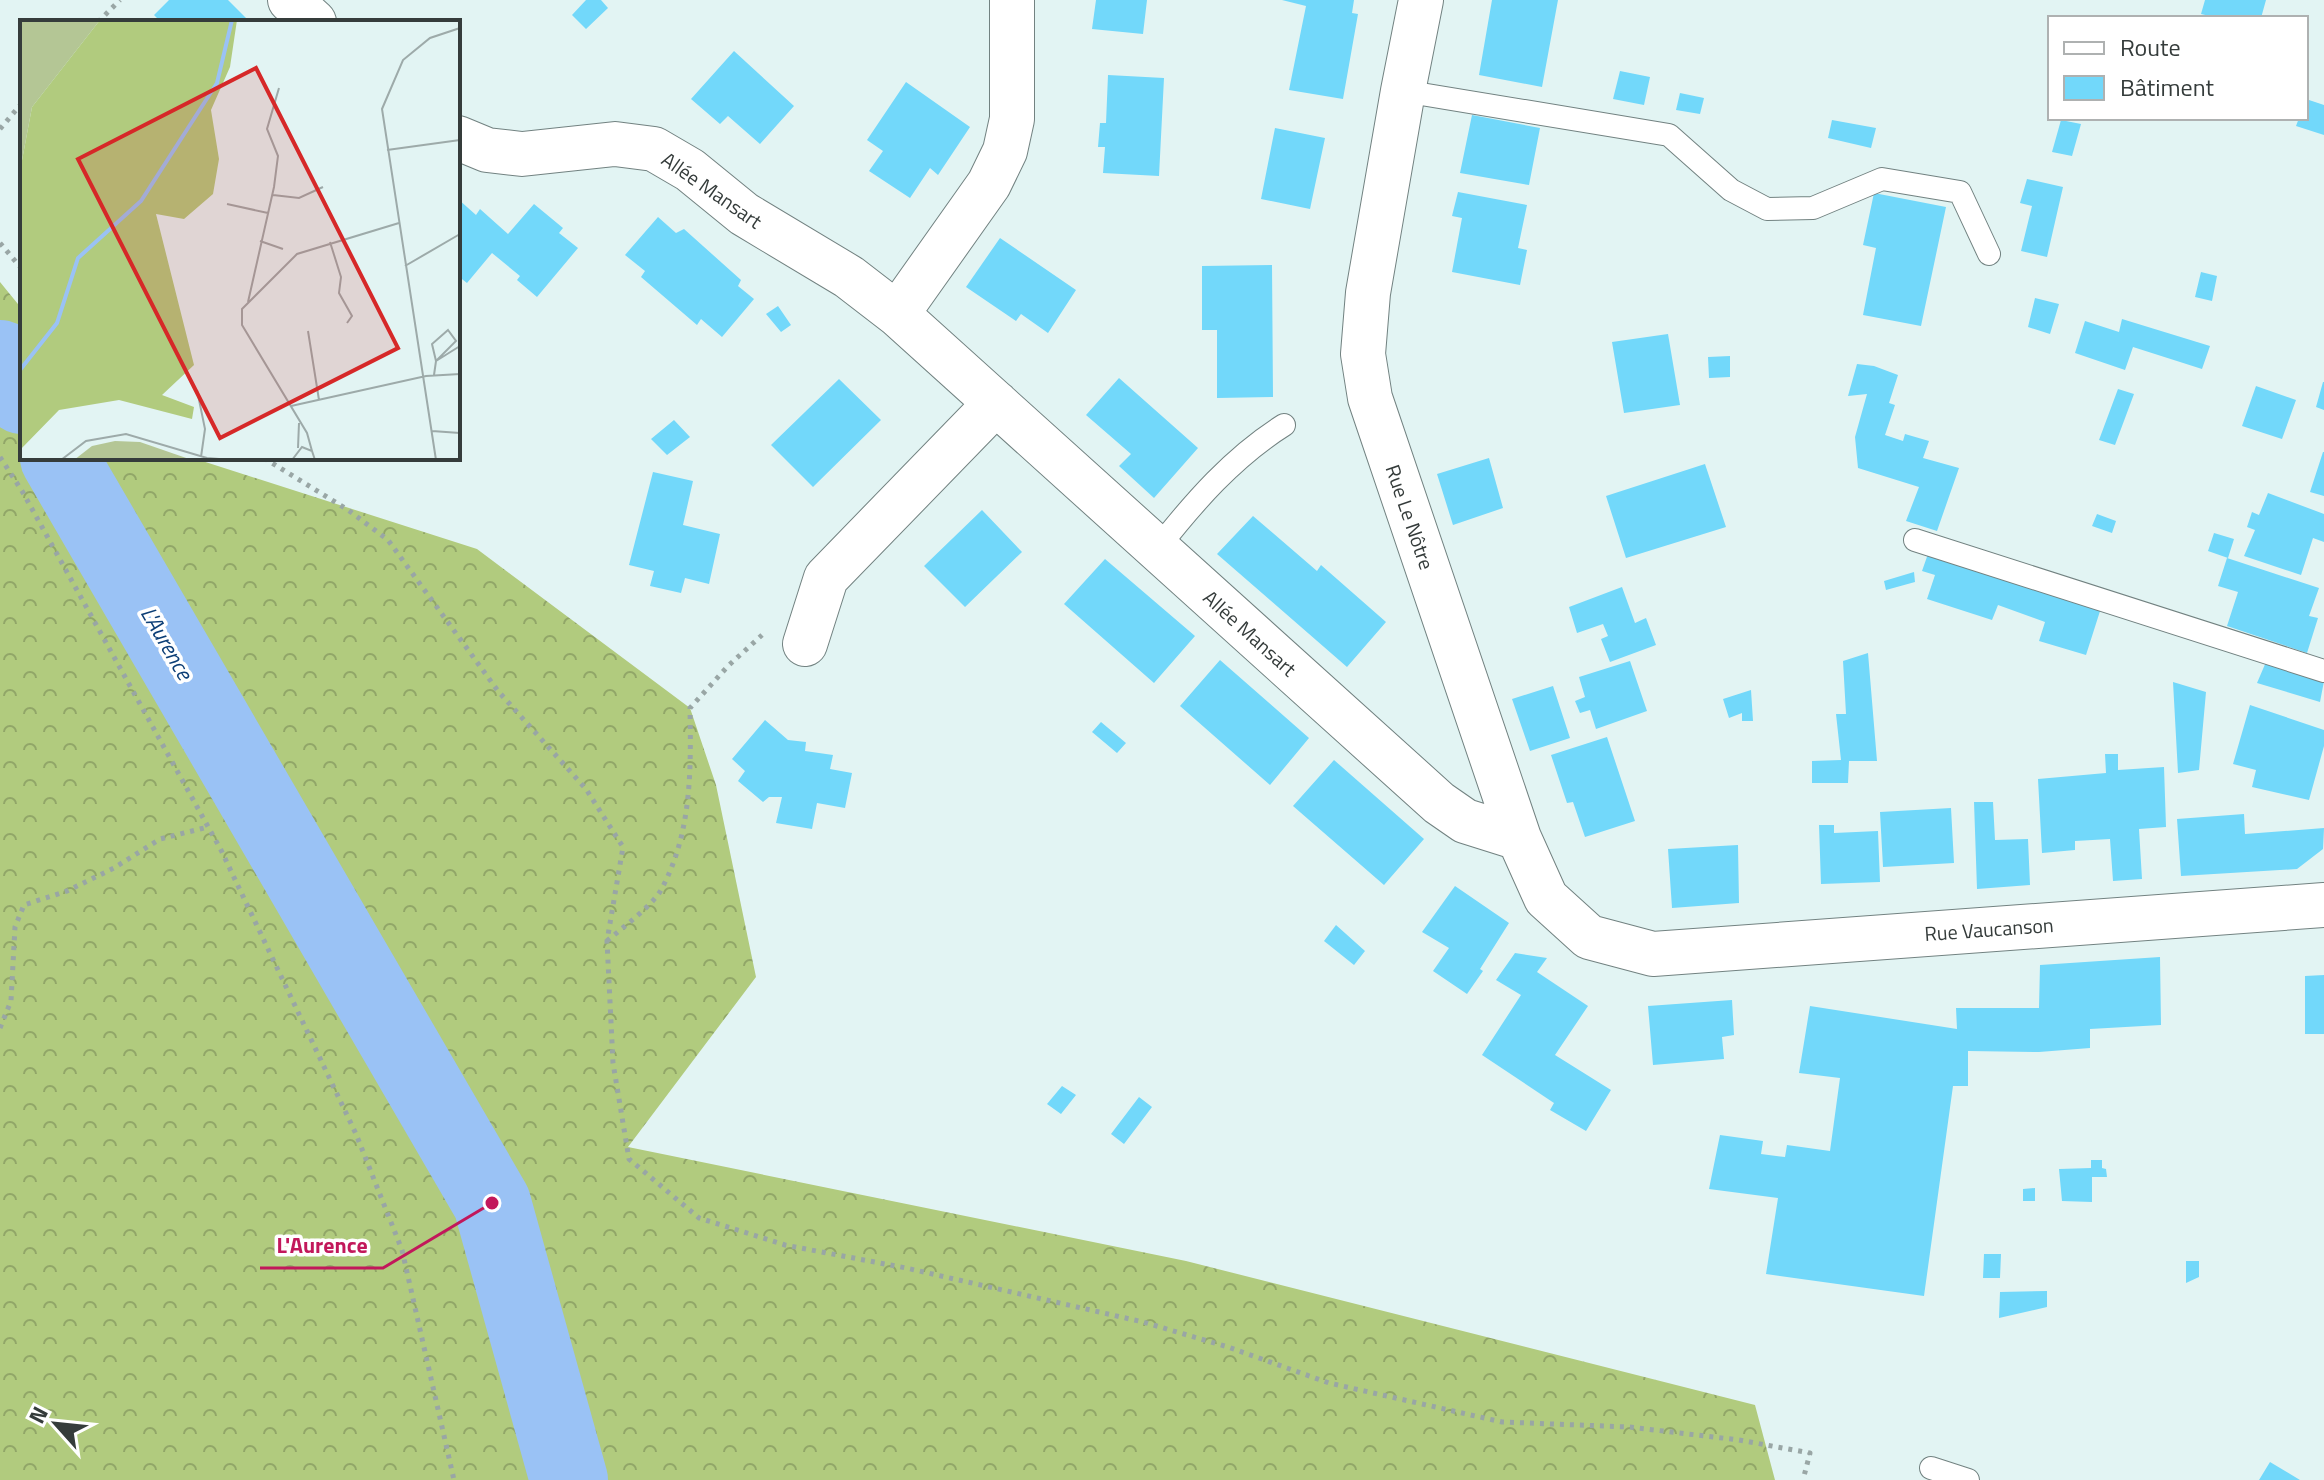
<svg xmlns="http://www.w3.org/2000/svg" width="2324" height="1480" font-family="'Titillium Web',sans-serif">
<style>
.forest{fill:url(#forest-crowns)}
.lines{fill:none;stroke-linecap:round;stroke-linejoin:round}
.river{stroke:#9ac2f5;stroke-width:78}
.building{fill:#72d8fa}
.lane-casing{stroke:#728281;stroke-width:24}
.street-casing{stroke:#728281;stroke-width:46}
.path{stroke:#99a6a5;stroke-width:5;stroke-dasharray:4 6;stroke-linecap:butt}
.lane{stroke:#fff;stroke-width:22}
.street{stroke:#fff;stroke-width:44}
.labels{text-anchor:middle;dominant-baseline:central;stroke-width:7;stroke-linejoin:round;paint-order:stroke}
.street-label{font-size:20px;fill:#353c3b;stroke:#fff}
.water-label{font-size:22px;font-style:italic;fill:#0c3e76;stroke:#fff}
.inset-river{fill:none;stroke:#9ac2f5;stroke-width:4}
.inset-road{fill:none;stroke:#9daaa9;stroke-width:2}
.view{fill:#d62828;fill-opacity:0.15;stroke:#d62828;stroke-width:4}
.inset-edge{fill:none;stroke:#353c3b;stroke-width:4}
.leader{fill:none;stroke:#c2185b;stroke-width:3}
.callout-dot{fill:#c2185b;stroke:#fff;stroke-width:3}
.callout-label{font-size:22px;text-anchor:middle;font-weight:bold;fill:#c2185b;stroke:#fff;stroke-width:7;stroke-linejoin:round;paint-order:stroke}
</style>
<defs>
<pattern id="forest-crowns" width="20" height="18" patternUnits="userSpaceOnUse" patternTransform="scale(2)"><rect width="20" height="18" fill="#b1cb7e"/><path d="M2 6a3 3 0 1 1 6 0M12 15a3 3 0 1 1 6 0" fill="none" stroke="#91a668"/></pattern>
</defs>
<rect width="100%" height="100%" fill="#e2f4f3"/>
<!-- forest -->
<path class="forest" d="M0 282 22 309V458H193L477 549 690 708 716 785 756 977 628 1147 1186 1261 1755 1405 1775 1480H0Z"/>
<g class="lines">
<!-- river -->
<path class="river" d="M0 359 22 395
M59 458 492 1203 569 1480"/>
</g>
<!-- building -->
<path class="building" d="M169 0H228L250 22H161L154 15Z
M586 0H601L608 8 586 29 572 15Z
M1096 0H1147L1143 34 1092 29Z
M1282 0H1354L1352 13 1358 14 1343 99 1289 90 1306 6Z
M1492 0H1558L1542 87 1479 75Z
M2205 0H2266L2261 18H2218L2201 14Z
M734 51 794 106 760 144 728 116 720 124 691 99Z
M1620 71 1650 77 1644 105 1613 99Z
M1108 75 1164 78 1159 176 1103 173 1105 147H1098L1100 123H1106Z
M906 82 970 127 938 175 930 168 910 198 869 171 883 151 867 140Z
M1680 93 1704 98 1700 114 1676 110Z
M2306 99 2324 105V135L2296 126 2299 118H2306Z
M1472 115 1540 128 1529 185 1460 173Z
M1832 120 1876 128 1871 148 1828 138Z
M2061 120 2081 124 2072 156 2052 152Z
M1275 128 1325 138 1310 209 1261 199Z
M2027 179 2063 187 2047 257 2021 251 2032 206 2020 203Z
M1458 192 1527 205 1518 248 1527 250 1520 285 1452 272 1462 218 1452 216Z
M1874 193 1946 207 1921 326 1863 315 1876 248 1863 245Z
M458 199 476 215 480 209 508 234 534 204 563 228 559 233 578 248 537 297 517 280 520 276 492 253 467 283 458 276Z
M658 217 676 233 684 229 741 280 738 286 754 299 722 337 701 319 697 325 641 277 645 271 625 255Z
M1000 238 1076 290 1048 333 1021 314 1016 321 966 287Z
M1272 265 1273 397 1217 398V330H1202V266Z
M2201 272 2217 276 2212 301 2195 297Z
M2035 298 2059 304 2050 334 2028 327Z
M778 306 791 325 781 332 766 314Z
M2122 319 2210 346 2202 369 2133 347 2125 370 2075 353 2085 321 2119 332Z
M1668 334 1680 405 1624 413 1612 342Z
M1730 356V377L1709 378 1708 357Z
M1857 364 1874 366 1898 375 1889 403 1895 405 1885 435 1903 441 1905 434 1929 441 1923 458 1959 468 1937 531 1906 521 1919 487 1858 468 1855 437 1867 394 1848 396Z
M1119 378 1198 448 1154 498 1119 466 1131 454 1086 415Z
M839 379 881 420 813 487 771 445Z
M2323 382H2324V410L2316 407Z
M2256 386 2296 400 2282 439 2242 426Z
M2118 389 2134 394 2115 445 2099 440Z
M674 420 690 437 667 455 651 439Z
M2323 452H2324V496L2310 492Z
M1489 458 1503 508 1453 525 1437 474Z
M1705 464 1726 527 1626 558 1606 496Z
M653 472 693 481 683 525 720 534 709 584 685 578 681 593 650 586 654 571 629 565Z
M2268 493 2324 514V542L2313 538 2301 575 2244 556 2255 530 2247 527 2252 512 2259 515Z
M982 510 1022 552 965 607 924 566Z
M2097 514 2116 521 2112 533 2092 526Z
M1253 516 1317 571 1321 565 1386 622 1347 667 1217 554Z
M2214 533 2234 539 2228 558 2208 551Z
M1929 551 2101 608 2086 655 2039 641 2045 622 1998 605 1992 620 1927 599 1935 575 1922 571Z
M2227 558 2319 588 2309 616 2318 618 2307 653 2227 626 2238 592 2218 586Z
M1105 559 1195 636 1154 683 1064 604Z
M1914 572 1915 582 1886 590 1884 581Z
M1622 587 1635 623 1646 618 1656 645 1610 662 1601 639 1608 636 1603 624 1577 633 1569 607Z
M1868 653 1877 761H1849L1848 783H1812V761L1841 760 1836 714H1846L1843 661Z
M1220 660 1309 738 1270 785 1180 706Z
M1630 661 1647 711 1596 729 1590 710 1580 713 1575 701 1585 697 1579 677Z
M2266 662 2324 681 2320 702 2257 683Z
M2173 682 2206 692 2199 770 2178 773Z
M1553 686 1570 738 1530 751 1512 699Z
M1751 690 1753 721H1742V713L1729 718 1723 699Z
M2250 705 2324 730V746L2309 800 2252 787 2256 770 2233 764Z
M765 720 788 740 806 742 805 751 833 755 830 769 852 773 845 808 817 803 812 829 776 823 782 797H769L763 802 738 781 745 771 732 759Z
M1101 722 1126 743 1117 753 1092 732Z
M1607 737 1635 821 1585 837 1573 802 1567 803 1551 755Z
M2105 754H2118V770L2164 767 2166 827 2139 829 2142 879 2113 881 2110 839 2075 841V850L2042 853 2038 779 2106 773Z
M1334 760 1424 839 1384 885 1293 806Z
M1974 802H1993L1995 840 2028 839 2030 885 1977 889Z
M1951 808 1954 863 1883 867 1880 812Z
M2244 814 2245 834 2324 828 2323 849 2297 869 2181 876 2177 819Z
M1819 825H1834V833L1878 831 1880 882 1821 884Z
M1738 845 1739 903 1672 908 1668 849Z
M1455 886 1509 923 1480 969 1483 971 1467 994 1433 971 1449 948 1422 932Z
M1336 925 1365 951 1354 965 1324 941Z
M1515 953 1547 958 1537 972 1588 1006 1555 1055 1611 1090 1586 1131 1550 1110 1554 1103 1482 1055 1521 995 1496 980Z
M2160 957 2161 1025 2090 1029V1048L2039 1052 1968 1051V1086H1953L1924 1296 1766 1274 1778 1198 1709 1189 1720 1135 1763 1141 1761 1154 1785 1157 1787 1145 1830 1151 1840 1078 1799 1073 1810 1006 1957 1029 1956 1008H2039L2040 965Z
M2324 975V1034H2305V976Z
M1732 1000 1734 1035 1722 1037 1724 1059 1653 1065 1648 1006Z
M1062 1086 1076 1095 1061 1114 1047 1104Z
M1139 1097 1152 1107 1124 1144 1111 1134Z
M2091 1160H2102V1168L2106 1169 2107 1177H2092V1202L2062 1201 2059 1169 2091 1168Z
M2035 1188V1201H2023V1189Z
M1984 1254H2001L2000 1278H1983Z
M2186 1261H2199V1277L2186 1283Z
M2047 1291V1307L1999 1318 2000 1292Z
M2270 1462 2300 1480H2259Z"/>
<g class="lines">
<defs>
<path id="lane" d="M1403 91 1669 135 1731 190 1767 209 1813 208 1882 179 1960 192 1989 254
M1915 540 2324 671
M1157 549C1194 502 1233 457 1284 425
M1931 1468 1968 1480"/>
<path id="street" d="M290 0 314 22
M1421 0 1403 91 1368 293 1363 354 1370 398 1519 838 1546 898 1589 937 1653 954 2324 905
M458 138 487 150 522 154 615 144 654 149 690 170 744 214 849 277 897 314 1439 803 1465 821 1519 838
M897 314 989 184 1005 151 1012 119V0
M805 644 826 578 996 403"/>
</defs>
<!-- lane casing -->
<use href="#lane" class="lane-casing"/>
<!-- street casing -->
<use href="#street" class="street-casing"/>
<!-- path -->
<path class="path" d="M98 22 120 0
M0 129 22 103
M0 243 22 269
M0 457 22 491 221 850 356 1134 402 1250 454 1480
M264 458 348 510 388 540 498 691 586 789 623 847 607 941 613 1063 629 1159 699 1218 785 1245 906 1268 1143 1322 1228 1347 1329 1383 1502 1422 1629 1427 1739 1440 1810 1453 1803 1480
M607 941C622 928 652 906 661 890 692 833 691 770 690 708L728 666 762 635
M0 1028 11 1001 15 927 24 905 67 891 114 868 160 839 208 827"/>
<!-- lane -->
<use href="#lane" class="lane"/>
<!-- street -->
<use href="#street" class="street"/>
</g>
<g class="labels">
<!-- street labels -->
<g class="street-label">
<text transform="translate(712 190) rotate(35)">Allée Mansart</text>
<text transform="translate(1410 517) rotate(71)">Rue Le Nôtre</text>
<text transform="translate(1250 633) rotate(42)">Allée Mansart</text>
<text transform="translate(1989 929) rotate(-4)">Rue Vaucanson</text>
</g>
<!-- water labels -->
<g class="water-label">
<text transform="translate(167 643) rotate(60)">L'Aurence</text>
</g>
</g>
<!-- overview -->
<g transform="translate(20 20)">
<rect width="440" height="440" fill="#e2f4f3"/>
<path d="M0 0H80L12 87 0 151Z" fill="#b4c695"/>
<path d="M80 0H217L210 47 191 90 199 139 193 174 164 199 136 194 174 345 142 375 174 387 172 399 99 380 39 390 0 430V151L12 87Z" fill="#b1cb7e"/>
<path d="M95 421 120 422 172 440H54L72 426Z" fill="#b4c695"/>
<path class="inset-river" d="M0 350 37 303 58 238 121 181 197 63 212 0"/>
<path class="inset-road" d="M367 130 440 120M253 175 279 178 303 167M207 184 248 193M240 221 263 229M310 222 321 257 319 273 332 296 327 303M385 246 440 214M228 282 254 167 258 136 247 109 259 68M428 310 436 321 416 341 412 324ZM288 311 299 380M414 355 416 341 440 326M177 370 185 409 181 437M271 386 406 356 440 354M412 411 440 413M278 428 279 403M292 431 287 413 222 305V289L277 234 379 203M41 440 66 421 106 414 187 438 211 440M272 440 282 427 292 431 295 440M416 440 362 89 383 40 410 18 440 8"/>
<path class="view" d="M236 48 378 328 200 418 58 139Z"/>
<rect width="440" height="440" class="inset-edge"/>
</g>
<!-- callouts -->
<path class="leader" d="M492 1203L383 1268H260"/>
<circle class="callout-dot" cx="492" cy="1203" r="8"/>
<g class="callout-label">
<text x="322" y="1253">L'Aurence</text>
</g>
<!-- legend -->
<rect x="2048" y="16" width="260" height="104" fill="#ffffff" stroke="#aeb1b1" stroke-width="2"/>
<rect x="2064" y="42" width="40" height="12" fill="#ffffff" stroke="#aeb1b1" stroke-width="2"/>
<text x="2120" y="56" font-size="24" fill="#353c3b">Route</text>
<rect x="2064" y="76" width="40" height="24" fill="#72d8fa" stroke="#aeb1b1" stroke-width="2"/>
<text x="2120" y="96" font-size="24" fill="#353c3b">Bâtiment</text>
<!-- north arrow -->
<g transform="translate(56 1424) rotate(297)" stroke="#ffffff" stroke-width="6" paint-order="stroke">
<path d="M0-6L14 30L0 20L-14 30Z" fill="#353c3b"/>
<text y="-12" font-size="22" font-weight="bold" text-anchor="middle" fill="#353c3b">N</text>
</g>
</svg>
